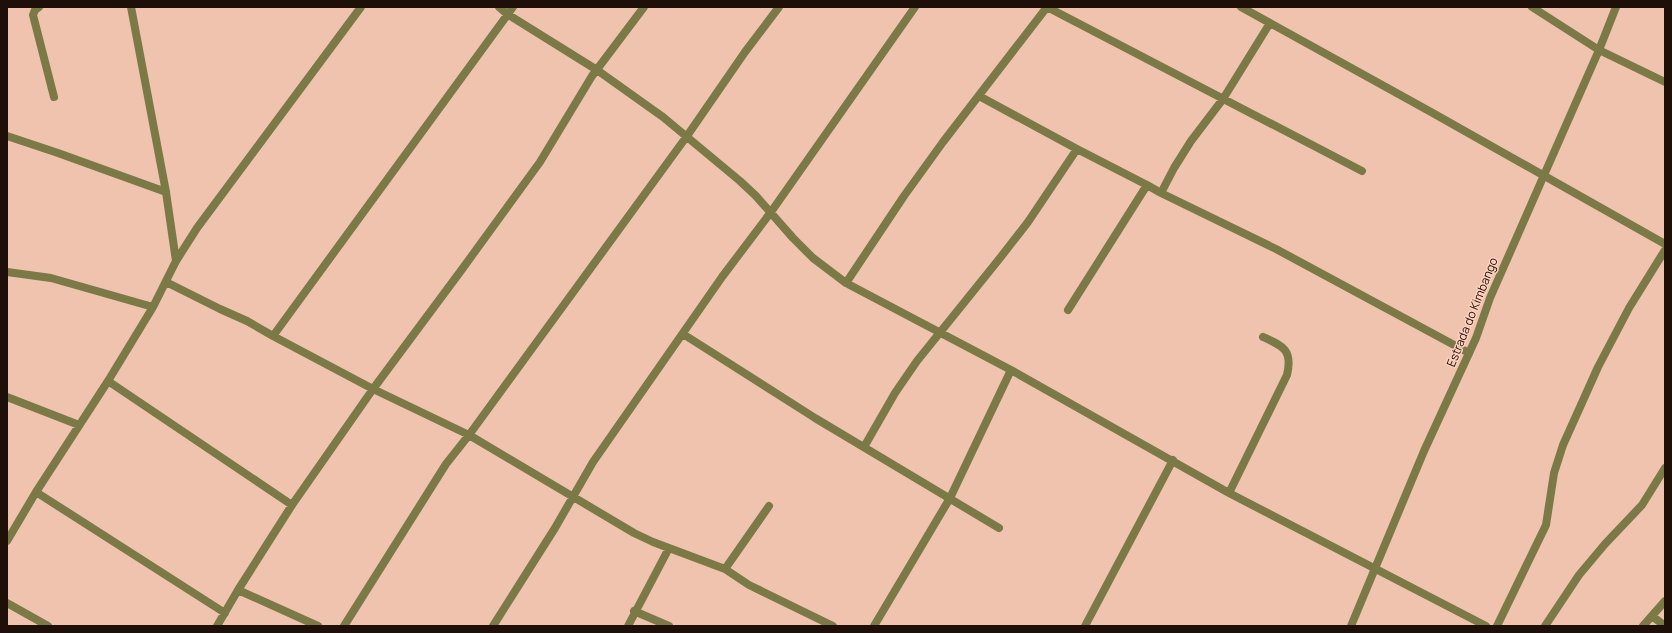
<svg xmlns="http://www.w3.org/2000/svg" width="1672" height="633" font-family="Manrope,sans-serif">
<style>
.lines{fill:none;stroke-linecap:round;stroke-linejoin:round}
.minor{stroke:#7b7946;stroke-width:8}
.tertiary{stroke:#7b7946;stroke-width:8}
.labels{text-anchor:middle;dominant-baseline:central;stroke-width:3;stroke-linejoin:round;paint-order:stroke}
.street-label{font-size:12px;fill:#1e0f08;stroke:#fdd0bb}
</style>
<rect width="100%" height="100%" fill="#efc3ae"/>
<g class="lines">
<!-- minor -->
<path class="minor" d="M39 7 35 10 33 15 54 97
M131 7 166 192 176 261
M499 7 507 14 597 70 663 117 740 181 756 196 793 238 813 258 846 283 1011 370 1229 493 1486 626
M1047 7 1362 171
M1241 7 1431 112 1665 244
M1532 7 1599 50 1665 82
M979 96 1077 149 1147 185 1161 193 1276 249 1469 353
M7 136 58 153 166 192
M1161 193 1174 168 1191 141 1223 99 1270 23
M7 272 51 278 153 307
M166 282 220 309 247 321 273 336 373 389 469 435 634 533 653 542 725 569 749 585 833 626
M846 283 904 196 943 142 1047 7
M1068 310 1147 185
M683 334 815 418 999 528
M273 336 513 7
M108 381 292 505
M7 397 79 425
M864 447 895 393 917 361 1000 258 1028 222 1077 149
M36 492 225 613
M1229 493 1287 375C1293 350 1283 346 1263 337
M7 541 36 492 108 381 153 307 176 261 197 228 361 7
M725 569 769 506
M238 590 318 626
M7 603 48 626
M634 611 669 626
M1652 616 1665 626
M217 626 238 590 292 505 373 389 460 272 540 162 592 76 644 7
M344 626 446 464 469 435 687 136 745 52 779 7
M493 626 555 528 593 462 722 277 771 212 915 7
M628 626 669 548
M874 626 950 498 1011 370
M1085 626 1173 460
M1497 626 1546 525 1554 473 1563 445 1598 367 1629 308 1665 250
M1545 626 1579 575 1605 544 1642 505 1665 468
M1643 626 1665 601"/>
<!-- tertiary -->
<path class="tertiary" d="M1351 626 1424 451 1476 338 1490 298 1599 50 1616 7"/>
</g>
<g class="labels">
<!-- street labels -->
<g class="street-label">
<text transform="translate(1472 312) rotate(-68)">Estrada do Kimbango</text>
</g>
</g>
<!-- border -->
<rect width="1672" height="633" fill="none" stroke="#1e0f08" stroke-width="16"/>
</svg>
